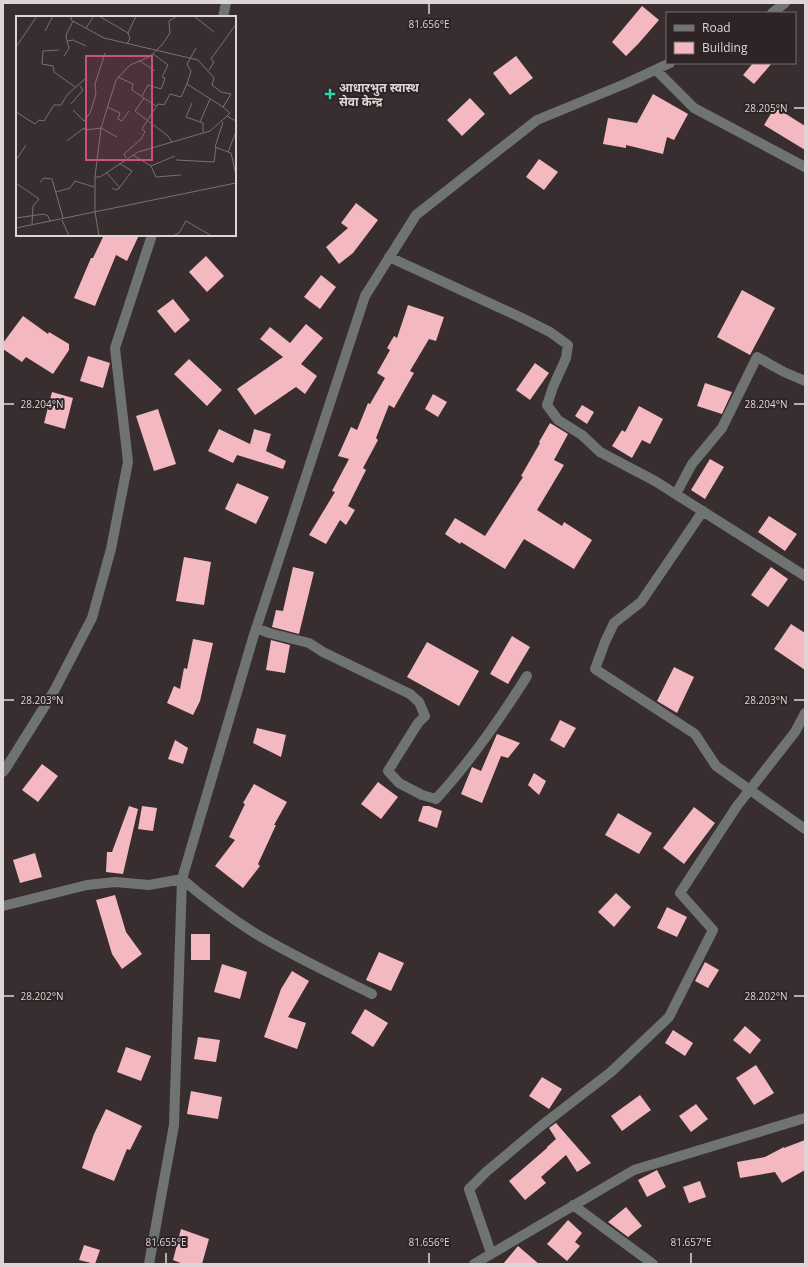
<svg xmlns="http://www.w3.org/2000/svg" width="808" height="1267" font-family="'Open Sans','Noto Sans Devanagari',sans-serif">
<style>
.building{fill:#f4b8c1}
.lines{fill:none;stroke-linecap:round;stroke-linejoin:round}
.minor{stroke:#6f7472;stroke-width:10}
.ticks{fill:none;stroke:#ddd5d6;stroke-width:1.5}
.poi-dot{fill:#2ed4ab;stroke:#2e2425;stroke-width:1.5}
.labels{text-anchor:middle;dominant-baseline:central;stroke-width:4;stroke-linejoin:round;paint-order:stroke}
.poi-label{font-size:12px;font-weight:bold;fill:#ddd5d6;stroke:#2e2425;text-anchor:start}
.inset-road{fill:none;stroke:#7a7072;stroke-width:1}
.view{fill:#ca5180;fill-opacity:0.15;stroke:#ca5180;stroke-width:2}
.inset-edge{fill:none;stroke:#ddd5d6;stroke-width:2}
.ticks-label{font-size:10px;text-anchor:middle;fill:#ddd5d6;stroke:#2e2425;stroke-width:4;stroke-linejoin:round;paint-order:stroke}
</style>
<rect width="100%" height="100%" fill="#382d2f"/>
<!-- building -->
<path class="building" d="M642 6 659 20 639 43 626 56 612 42Z
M516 56 533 78 510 95 493 73Z
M753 63H772L754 84 743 75Z
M653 94 688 114 674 140 667 137 663 154 626 145V148L603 144 608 118 637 123Z
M470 98 485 114 462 136 447 120Z
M775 107 805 126V150L764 125Z
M539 159 558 172 544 190 526 177Z
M356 203 378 220 353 253 339 264 326 247 348 228 341 223Z
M104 235H139L127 261 116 255 95 306 74 298 91 258H93Z
M206 256 224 276 207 292 189 272Z
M321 275 336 287 320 309 304 297Z
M742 290 775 308 750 355 717 337Z
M173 299 190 320 175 333 157 311Z
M408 305 444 317 436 341 429 339 410 371 414 373 394 408 389 405 376 438 378 440 363 468 366 470 348 506 355 510 346 525 340 520 326 544 309 535 335 492 332 491 349 459 338 456 351 427 357 430 368 403 370 404 385 378 377 373 390 350 387 348 394 336 397 338Z
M23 316 48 334 49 332 69 344V350L53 374 26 357 22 362 3 349V343Z
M306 324 323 338 301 364 317 376 305 394 296 387 255 415 237 389 283 357 260 339 270 327 290 343Z
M88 356 110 363 103 388 80 381Z
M189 359 222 390 207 406 174 374Z
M535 363 549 373 530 400 516 390Z
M705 383 732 392 722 414 697 406Z
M52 392 73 398 65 429 44 423Z
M433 394 447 402 438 417 425 409Z
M582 405 594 412 587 424 575 416Z
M639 406 663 419 650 444 642 440 632 458 612 446 622 430 625 432Z
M158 409 176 464 154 471 136 416Z
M550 423 568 434 554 460 564 465 537 510 562 526 564 522 592 540 574 569 524 539 505 569 461 542 460 544 445 534 455 518 485 536 523 477 521 476 540 443 539 442Z
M219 429 250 444 254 429 271 434 266 451 286 461 283 469 237 455 233 463 208 451Z
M710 459 724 467 705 499 691 490Z
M237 483 269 497 256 524 225 509Z
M769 516 797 534 785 551 758 532Z
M184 557 211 562 204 605 176 601Z
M293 567 314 572 299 634 272 627 276 610 283 611Z
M771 567 788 579 768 607 751 595Z
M791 624 805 633V670L774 649Z
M512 636 530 647 508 684 490 674Z
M193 639 213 643 200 701 193 715 167 703 174 686 180 689 184 668 187 669Z
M271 640 290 645 285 673 266 670Z
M427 642 479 671 459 706 407 677Z
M674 667 694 677 677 713 657 701Z
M560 720 576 728 564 748 550 740Z
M257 728 286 735 281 757 253 743Z
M497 734 520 743 508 758 501 756 482 803 461 794 472 767 481 771Z
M175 740 188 748 183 764 168 759Z
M42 764 58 776 38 802 22 790Z
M534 773 546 781 539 795 528 785Z
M378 782 398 797 381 819 361 804Z
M254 784 287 802 274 825H276L258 864 260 866 243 888 215 866 235 840 229 837 245 804 243 803Z
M129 806 138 809 123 874 106 872 107 852H112Z
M142 806 157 808 153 831 138 829Z
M423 806H429L442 811 437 828 418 821Z
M694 807 715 823 684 864 663 848Z
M618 813 652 833 639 854 605 835Z
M35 853 42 877 20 883 13 860Z
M616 893 631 907 614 927 598 912Z
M115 895 126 932 142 954 122 969 112 954 96 900Z
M667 907 687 917 677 937 657 928Z
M191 934H210V960H191Z
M379 952 404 963 391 991 366 980Z
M705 962 719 970 708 988 695 981Z
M222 964 247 972 240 999 214 992Z
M292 971 309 981 288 1017 306 1023 297 1049 264 1037 281 989Z
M365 1009 388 1023 373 1047 351 1033Z
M745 1026 761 1040 750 1054 733 1040Z
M673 1030 693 1043 685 1056 665 1043Z
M198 1037 220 1040 216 1062 194 1059Z
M126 1047 151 1056 141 1081 117 1072Z
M756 1065 774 1093 754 1105 736 1078Z
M542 1077 562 1089 549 1109 529 1096Z
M191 1091 222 1097 218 1119 187 1114Z
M640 1095 651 1110 622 1131 611 1116Z
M696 1104 708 1119 691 1132 679 1116Z
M106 1109 142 1126 130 1150 127 1149 114 1181 82 1168 94 1134Z
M556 1123 591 1163 577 1172 566 1155 541 1177 546 1183 525 1200 509 1181 547 1148V1147L556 1139 549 1128Z
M805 1140V1170L782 1183 775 1172 740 1178 737 1162 765 1157 784 1147V1148Z
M657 1170 666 1187 647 1197 638 1180Z
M700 1181 706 1197 689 1203 683 1187Z
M626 1207 642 1226 628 1237 608 1222Z
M568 1220 582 1233 575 1242 580 1246 567 1261 547 1244Z
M181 1229 209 1239 202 1264H183L173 1260Z
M84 1245 100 1250 95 1264 79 1260Z
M518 1246 539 1264H503Z"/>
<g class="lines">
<!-- minor -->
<path class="minor" d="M772 13 785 3
M223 17 226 3
M656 70 694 108 805 167
M389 257 522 318 550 332 568 345 566 358 553 387 547 405 558 420 582 435 600 452 655 481 805 576
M676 494 692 464 722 428 757 357 784 372 805 381
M703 511 641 602 614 623 605 642 595 669 695 734 716 766 805 829
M256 628 269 633 309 643 323 652 410 694 419 702 425 716 418 723 388 771 399 783 422 795 436 799C471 761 500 719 527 676
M3 772 6 768 53 693 92 618 111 549 128 462 115 348 152 235
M3 906 87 885 115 882 149 885 182 879C204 898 228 916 253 932 291 955 332 974 372 994
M573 1205 653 1264
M491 1253 469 1189 486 1172 541 1126 611 1072 669 1017 713 930 680 893 737 806 795 732 805 713
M149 1264 174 1125 182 879 253 638 365 296 416 215 537 120 627 83 670 63
M474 1264 634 1170 805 1118"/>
</g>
<!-- ticks -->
<path class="ticks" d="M429 4V14M794 108H804M4 404H14M794 404H804M4 700H14M794 700H804M4 996H14M794 996H804M166 1253V1263M429 1253V1263M691 1253V1263"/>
<!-- markers -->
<path class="poi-dot" d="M328 88h4v4h4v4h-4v4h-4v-4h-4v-4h4z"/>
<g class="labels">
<!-- poi labels -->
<g class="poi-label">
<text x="339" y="87">आधारभुत स्वास्थ<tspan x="339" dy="14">सेवा केन्द्र</tspan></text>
</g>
</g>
<!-- overview -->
<g transform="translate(16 16)">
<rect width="220" height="220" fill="#382d2f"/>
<path class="inset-road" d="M55 0V4L88 22 182 44 198 62 196 69 205 76 215 78 207 91 214 97 211 100 220 105M83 0 112 17M178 0 198 16M70 12 78 0M29 15 37 0M51 25 50 19 57 5M111 28 114 22 112 17 120 0M0 31 21 0M180 32 171 48 175 55 171 68 207 91M43 34 27 35 26 48 37 50 38 56 59 71M48 40 53 32 51 25 57 24 70 30M124 45 139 55M193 54 198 46 195 43 220 8M102 61 117 68 116 74 140 90M126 80 132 69 145 73 147 68 149 62 146 61 152 49 137 38M128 82 119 95 152 120 156 126M176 87 170 101 187 107V116M55 88 67 74 64 70M91 91 104 97 102 103 106 105 113 95M57 94 68 105 74 97 80 78 79 68 89 37M0 96 19 108 23 104 28 105 38 89H45L51 79 70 62M184 106 194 83M207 106 199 131 215 137 220 159M51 125 68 112 69 114 85 112 101 121M212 136 220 116M117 139 135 150 159 140M110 142 108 138 125 123 129 116 126 113 142 88 148 89 154 78 165 81 171 68M0 144 10 129M160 144 198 146 200 131M103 147 116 155 104 171M135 150 140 161 165 159M90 156 104 172 100 174 96 172M79 161H84L122 136 194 115 211 100M24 166 28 162 36 163 47 202M0 167 23 183 17 190 16 208M40 176 54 172 59 165 78 171M0 202 28 198 32 200 34 205M46 204 53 220M0 212 220 167M83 220 79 196V161L85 112 100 64 114 49 133 41 146 29 154 17 153 5 161 0M157 220 163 217 170 205 194 219"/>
<path class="view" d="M70 40H136V144H70Z"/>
<rect width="220" height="220" class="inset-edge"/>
</g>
<g class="ticks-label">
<text x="429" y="28">81.656°E</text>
<text x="766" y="112">28.205°N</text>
<text x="42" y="408">28.204°N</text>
<text x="766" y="408">28.204°N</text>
<text x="42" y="704">28.203°N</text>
<text x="766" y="704">28.203°N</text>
<text x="42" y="1000">28.202°N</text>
<text x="766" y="1000">28.202°N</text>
<text x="166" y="1246">81.655°E</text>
<text x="429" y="1246">81.656°E</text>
<text x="691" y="1246">81.657°E</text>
</g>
<!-- border -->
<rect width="808" height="1267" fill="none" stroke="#ddd5d6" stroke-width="8"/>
<!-- legend -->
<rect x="666" y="12" width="130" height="52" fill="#2e2425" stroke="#746b6c"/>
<rect x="674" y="25" width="20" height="6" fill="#6f7472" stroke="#746b6c"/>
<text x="702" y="32" font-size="12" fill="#ddd5d6">Road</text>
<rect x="674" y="42" width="20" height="12" fill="#f4b8c1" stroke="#746b6c"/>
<text x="702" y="52" font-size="12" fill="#ddd5d6">Building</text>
</svg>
